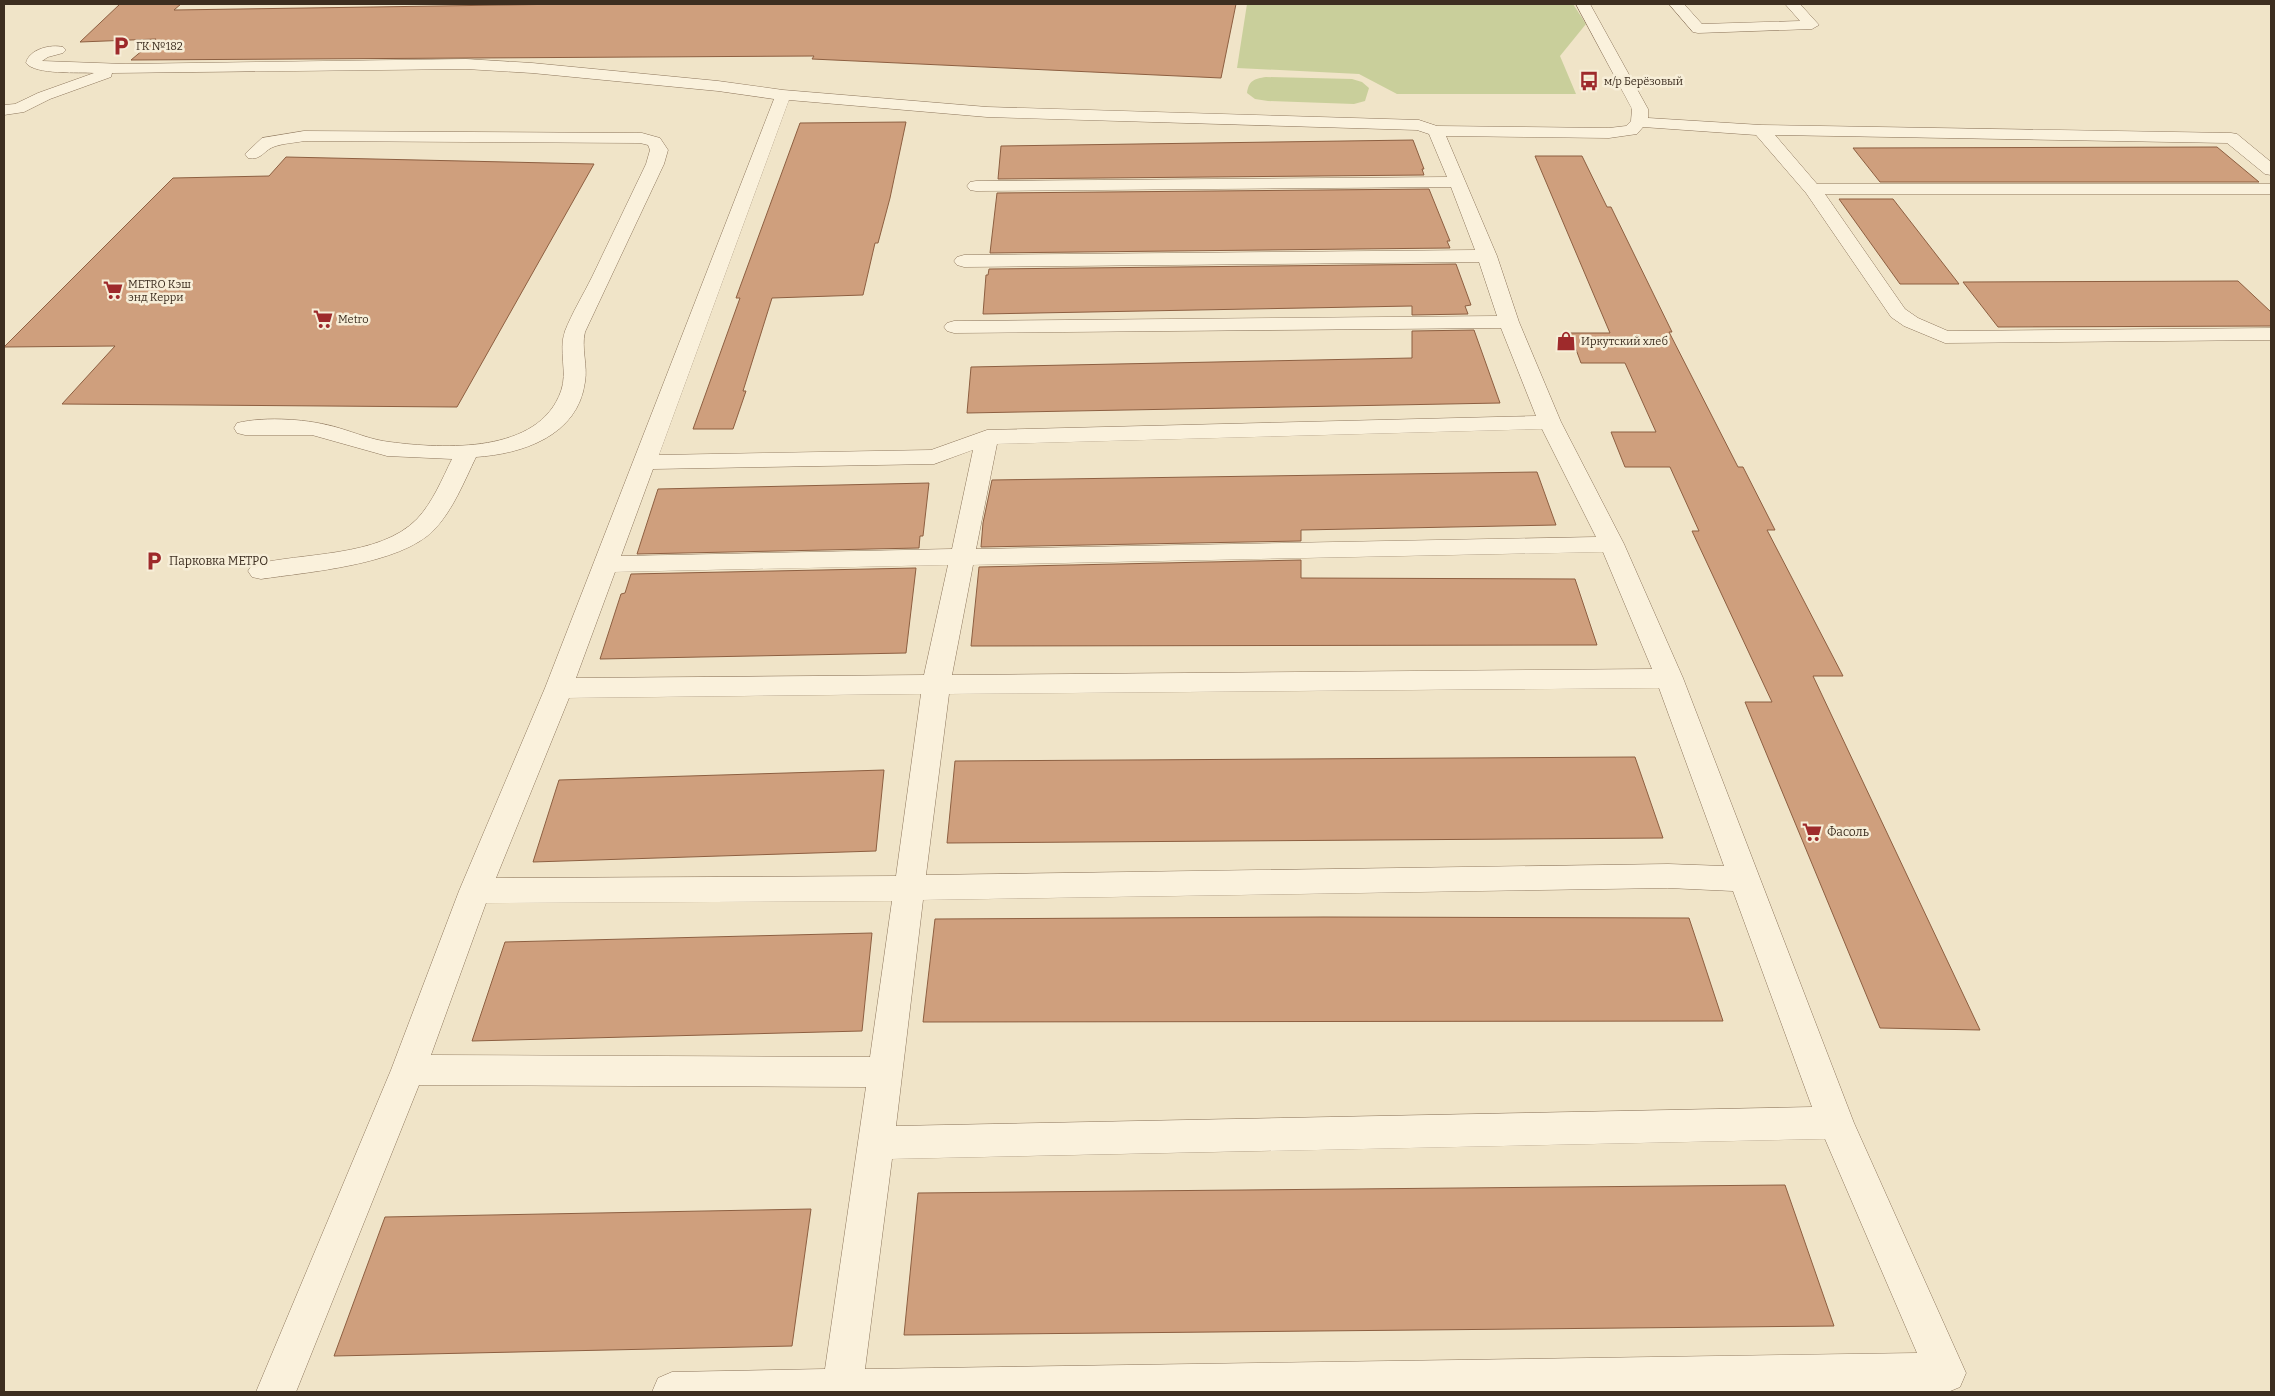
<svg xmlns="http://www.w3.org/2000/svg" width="2275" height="1396" font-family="Bitter,serif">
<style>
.green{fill:#c9cf9b}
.building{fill:#cf9f7d;stroke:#8d5f41}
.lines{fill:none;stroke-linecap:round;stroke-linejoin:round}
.minor-casing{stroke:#8d765c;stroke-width:1}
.minor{fill:#faf1dc;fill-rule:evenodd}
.labels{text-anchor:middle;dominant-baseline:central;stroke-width:5;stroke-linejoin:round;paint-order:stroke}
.far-poi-label{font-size:11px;fill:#3d2e20;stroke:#f7eed8;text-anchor:start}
.poi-label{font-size:12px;fill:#3d2e20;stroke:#f7eed8;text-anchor:start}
</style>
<rect width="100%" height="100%" fill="#f0e4c8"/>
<!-- green -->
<path class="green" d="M1247 4H1573L1586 24 1560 56 1576 94H1397L1359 74 1237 68Z
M1266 77 1352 79 1362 82 1369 88 1365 101 1354 104 1268 101 1255 99 1247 93C1249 80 1254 79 1266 77Z"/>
<!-- building -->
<path class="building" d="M120 4H181L174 10 570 4H1236L1221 78 812 59 814 56 131 60 156 39 80 42Z
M906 122 890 198 878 243H875L863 295 772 298 743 391H746L733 429H693L740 298H736L800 123Z
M1413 140 1424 169H1422L1424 175 998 179 1001 146Z
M2217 147 2259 182H1880L1853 148Z
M1535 156H1582L1607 207H1611L1672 332H1669L1738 467H1743L1775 530H1767L1843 676H1813L1980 1030 1880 1028 1745 702H1772L1692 531H1699L1670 467H1625L1611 432H1656L1625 363H1581L1570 333H1610Z
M286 157 594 164 457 407 62 404 115 346 4 347 173 178 269 176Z
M1429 189 1450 241H1447L1450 248 990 253 997 193Z
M1839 199H1893L1959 284H1900Z
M1456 264 1471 305 1465 306 1468 314 1412 315V306L983 314 986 275H988L989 269Z
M2238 281 2271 312V326L1998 327 1963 282Z
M1474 330 1500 403 967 413 971 367 1412 358V331Z
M1537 472 1556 525 1301 530V541L981 547 983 523 992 480Z
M929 483 923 536H920L919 548 637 554 658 489Z
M1301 560V578L1575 579 1597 645 971 646 979 567Z
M916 568 906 653 600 659 621 594 625 593 631 574Z
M1635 757 1663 838 947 843 955 761Z
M884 770 876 851 533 862 559 780Z
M1324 917 1689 918 1723 1021 923 1022 935 919Z
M872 933 862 1031 472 1041 505 942Z
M1785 1185 1834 1326 904 1335 918 1193Z
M811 1209 792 1346 334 1356 385 1217Z"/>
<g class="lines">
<defs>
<path id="minor" d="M1576 4H1590L1648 109V118L1761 125 2231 133 2237 134 2271 162V175L2265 174 2227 143 1775 135 1817 184H2271V194H1825L1905 309 1918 318 1948 331 2271 328V340L1945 343 1904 326 1891 317 1806 193 1756 135 1643 127 1637 134 1609 138 1446 136 1497 256 1519 322 1561 422 1624 544 1683 678 1854 1123 1966 1373 1960 1387 1948 1392H652L658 1378 672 1372 825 1369 866 1087 419 1085 296 1392H256L391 1070 459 891 545 688 774 99 718 91 532 73 466 69 112 73 111 77 50 99 24 112 4 115V105L15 104 38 93 94 73C79 72 35 75 26 63 29 49 51 44 63 47L66 50 63 53 48 57 42 61 125 64 466 59 532 63 718 81 783 90 987 107 1419 120 1437 126 1609 128 1626 126 1631 121 1632 109ZM789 100 987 117 1417 130 1429 134 1447 177 976 181 970 182 967 186 970 190 976 191 1451 187 1475 250 964 255 957 257 954 261 957 265 964 267 1479 262 1497 316 954 321 947 323 944 327 947 331 954 333 1501 328 1536 416 987 430 931 450 659 455ZM1542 429 1596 537 976 549 997 444ZM973 450 952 549 621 556 653 469 934 464ZM1603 552 1652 669 952 675 973 565ZM948 565 924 675 576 678 615 572ZM1659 688 1724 866 1668 864 926 875 949 694ZM921 694 896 876 496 878 569 698ZM1668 888 1733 891 1812 1107 896 1126 923 900ZM892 901 870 1057 431 1055 486 903ZM1825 1139 1917 1353 865 1369 892 1159Z
M1669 4H1684L1702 24 1800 21 1785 4H1800L1819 25 1812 29 1698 33 1693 32Z
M304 131 642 133 660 138 668 150 664 164 585 332C581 349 588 365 585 382 578 436 522 454 476 457 464 482 453 510 434 530 400 565 308 572 261 579L252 577 248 571 252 565C302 552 379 558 417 519 433 502 442 479 452 459L387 456 312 435H245L237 433 234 428 237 423C266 416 310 419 339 428 356 433 372 440 390 442 444 449 539 454 561 391 568 372 558 351 565 331 572 313 583 295 592 277 610 239 628 202 646 164L650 150 648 145 640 143 304 141C295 143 285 143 276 146 264 149 262 161 248 158L245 154 262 138Z"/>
</defs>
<!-- minor casing -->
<use href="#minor" class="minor-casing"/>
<!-- minor -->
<use href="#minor" class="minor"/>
</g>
<!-- icons -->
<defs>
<symbol id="parking-bare" viewBox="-9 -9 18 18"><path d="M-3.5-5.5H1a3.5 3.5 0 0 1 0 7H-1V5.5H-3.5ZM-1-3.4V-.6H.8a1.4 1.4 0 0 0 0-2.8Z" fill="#9e2a2b" stroke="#f7eed8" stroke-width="2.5" paint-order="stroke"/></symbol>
<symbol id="bus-bare" viewBox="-9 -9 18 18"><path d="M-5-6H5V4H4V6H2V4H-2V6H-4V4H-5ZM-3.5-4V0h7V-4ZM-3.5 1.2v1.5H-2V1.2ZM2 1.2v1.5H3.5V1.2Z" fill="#9e2a2b" stroke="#f7eed8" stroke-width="2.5" paint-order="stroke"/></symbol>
<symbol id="supermarket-bare" viewBox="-9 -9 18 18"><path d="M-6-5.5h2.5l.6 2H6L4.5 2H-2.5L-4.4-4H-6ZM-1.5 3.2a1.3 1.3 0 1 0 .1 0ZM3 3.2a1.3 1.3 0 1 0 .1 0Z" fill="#9e2a2b" stroke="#f7eed8" stroke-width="2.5" paint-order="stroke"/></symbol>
<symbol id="shop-bare" viewBox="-9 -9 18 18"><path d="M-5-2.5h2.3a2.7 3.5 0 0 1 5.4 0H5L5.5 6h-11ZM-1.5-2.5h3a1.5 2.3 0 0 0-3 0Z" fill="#9e2a2b" stroke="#f7eed8" stroke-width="2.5" paint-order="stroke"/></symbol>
</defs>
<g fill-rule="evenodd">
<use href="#parking-bare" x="107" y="32" width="28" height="28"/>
<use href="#bus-bare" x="1575" y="67" width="28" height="28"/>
<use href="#supermarket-bare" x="99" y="276" width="28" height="28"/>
<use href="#supermarket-bare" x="309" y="305" width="28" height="28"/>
<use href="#shop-bare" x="1552" y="327" width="28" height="28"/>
<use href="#parking-bare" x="140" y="547" width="28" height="28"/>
<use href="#supermarket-bare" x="1798" y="818" width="28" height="28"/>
</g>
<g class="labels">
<!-- far-poi labels -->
<g class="far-poi-label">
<text x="136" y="46">ГК №182</text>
<text x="1604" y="81">м/р Берёзовый</text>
<text x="128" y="284">METRO Кэш<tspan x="128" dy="13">энд Керри</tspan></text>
<text x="338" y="319">Metro</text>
<text x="1581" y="341">Иркутский хлеб</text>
</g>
<!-- poi labels -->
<g class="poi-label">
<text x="169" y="561">Парковка МЕТРО</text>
<text x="1827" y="832">Фасоль</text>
</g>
</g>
<!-- border -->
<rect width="2275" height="1396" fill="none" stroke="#3d2e20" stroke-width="10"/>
</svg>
